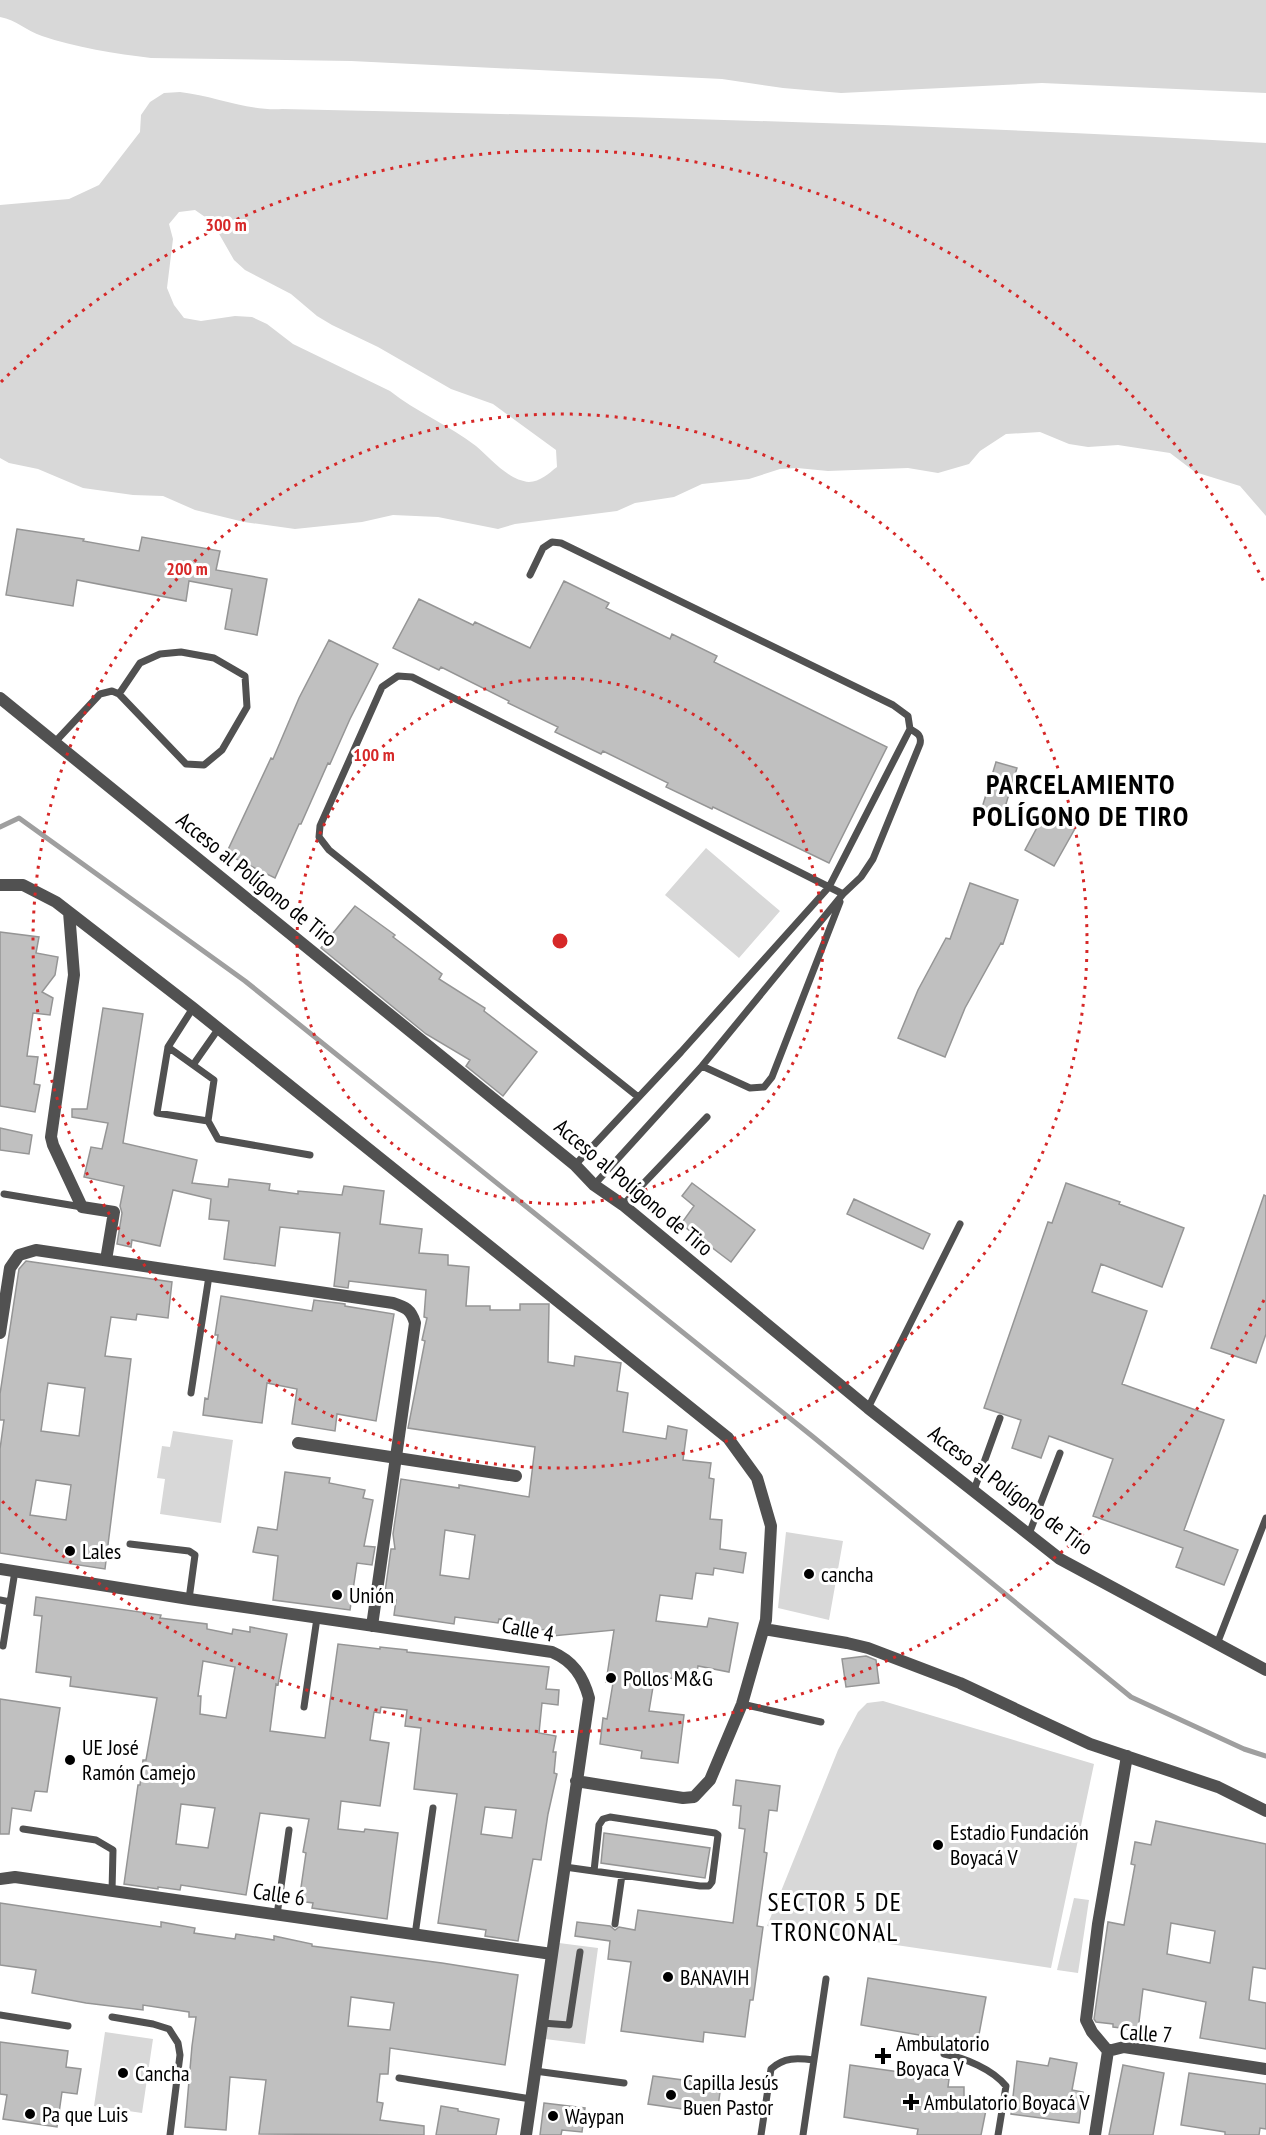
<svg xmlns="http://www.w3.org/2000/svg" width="1266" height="2135" font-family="'PT Sans Narrow',sans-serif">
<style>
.green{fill:#d8d8d8;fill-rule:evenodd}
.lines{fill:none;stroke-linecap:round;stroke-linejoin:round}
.stream{stroke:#9f9f9f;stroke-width:5}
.building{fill:#c0c0c0;stroke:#959595;stroke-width:1.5;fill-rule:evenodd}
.service{stroke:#515151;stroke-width:7}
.minor{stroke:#515151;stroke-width:12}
.ring{fill:none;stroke:#d62828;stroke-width:3;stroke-dasharray:3 6}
.poi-dot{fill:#000;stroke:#fff;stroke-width:2}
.labels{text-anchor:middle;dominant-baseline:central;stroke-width:6;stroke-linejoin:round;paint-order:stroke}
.street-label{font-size:22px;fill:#000;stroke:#fff}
.poi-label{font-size:22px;fill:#000;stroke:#fff;text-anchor:start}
.quarter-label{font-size:26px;letter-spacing:1.5px;fill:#000;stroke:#fff}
.district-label{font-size:28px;font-weight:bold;letter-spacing:1.5px;fill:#000;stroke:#fff}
.centre{fill:#d62828;stroke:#fff;stroke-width:3}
.ring-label{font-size:18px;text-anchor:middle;font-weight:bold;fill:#d62828;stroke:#fff;stroke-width:6;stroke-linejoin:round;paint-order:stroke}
</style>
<rect width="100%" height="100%" fill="#fff"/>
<!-- green -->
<path class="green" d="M0 0H1266V93L1042 83 841 93 783 88 722 79 351 61 151 58C117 54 74 47 42 36 26 31 17 20 0 17Z
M180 92C215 96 247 111 282 109 610 116 938 124 1266 143V516L1240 486 1195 472 1170 453 1118 445 1088 447 1069 444 1040 432 1006 434 980 451 969 464 938 473 908 468 828 471 797 468 780 469 749 479 702 484 674 497 635 503 617 511 515 524 498 529 438 517 393 515 362 522 295 529 244 522 195 510 163 496 133 495 83 488 38 469 9 463 0 458V205L69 199 99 185 140 132 141 115 150 102 164 93ZM195 210 208 219 218 232 234 260 245 270 291 294 317 316 332 325 378 347 451 389 493 404 556 450 557 467C549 473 540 482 529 482 509 481 489 457 476 446 449 425 416 412 390 391L293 344 267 324 252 317 235 316 201 321 184 318 174 305 167 288 173 239 169 224 179 212Z
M706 848 780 911 739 958 665 895Z
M173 1431 233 1440 221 1523 160 1514 165 1479 157 1478 162 1446 170 1447Z
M786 1532 843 1541 829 1620 778 1608Z
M883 1701 1094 1764 1051 1968 767 1926 838 1750 858 1712 867 1703Z
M1074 1898 1089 1900 1078 1973 1057 1970Z
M559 1943 598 1948 585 2044 545 2039Z
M105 2032 153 2039 142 2113 94 2106Z"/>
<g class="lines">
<!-- stream -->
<path class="stream" d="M0 827 19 818 245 981 812 1436 1131 1697 1244 1749 1266 1756"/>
</g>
<!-- building -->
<path class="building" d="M17 529 84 539 83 541 139 551 142 537 220 551 216 570 267 579 257 635 225 629 232 589 189 581 186 601 77 580 73 606 6 595Z
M564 581 609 603 606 608 670 639 672 634 717 656 714 662 887 747 829 863 713 807 712 809 666 787 668 783 603 751 601 754 555 732 558 727 508 703 509 701 441 667 439 670 393 648 419 599 473 625 475 622 530 648Z
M329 640 378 664 350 719 330 764 328 763 301 824H299L275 878 226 854 271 758 273 759 299 698Z
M996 762 1017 768 1002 817 981 811Z
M1047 809 1077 825 1054 866 1025 850Z
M970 883 1018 900 1003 944 1001 943 965 1008 945 1057 898 1038 918 990 946 938 950 939Z
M355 906 395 935 393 937 442 974 439 979 485 1008 484 1011 537 1052 503 1096 466 1066 470 1060 426 1034 321 948Z
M0 932 39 937 36 953 58 957 55 975 42 992 53 998 50 1015 33 1013 27 1056 38 1057 34 1084 40 1085 35 1112 0 1106Z
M103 1008 143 1014 123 1143 197 1160 192 1183 228 1187 229 1179 270 1184 269 1190 298 1194V1191L342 1195 344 1186 384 1191 380 1224 422 1229 419 1253 448 1255V1265L469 1267 466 1306H490V1310H520V1304H549L548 1362 574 1366 575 1356 621 1363 617 1391 628 1393 623 1432 666 1439 668 1426 687 1430 683 1460 711 1463 709 1478 714 1479 710 1519 722 1520 720 1549 746 1553 743 1573 714 1568 713 1575 696 1573 692 1599 660 1595 656 1621 707 1627 709 1618 738 1623 729 1672 698 1666 695 1683 655 1675 649 1711 684 1715 678 1763 641 1758 642 1751 600 1744 603 1718 607 1719 613 1683 606 1682 614 1630 552 1636 551 1629 525 1631V1625L499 1619 498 1623 455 1617 454 1624 394 1615 396 1600 384 1599 391 1549H395L393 1534 401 1479 459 1488V1485L529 1497 535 1447 408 1428 425 1341 422 1340 427 1318 424 1317 426 1290 349 1281 348 1288 334 1286 340 1233 280 1227 275 1266 224 1259 229 1221 209 1219 211 1199 173 1190 160 1246 132 1240 131 1247 117 1244 122 1213 120 1206 124 1186 84 1177 91 1147 102 1149 108 1123 72 1117V1109H87ZM445 1530 475 1535 469 1579 440 1575Z
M0 1128 32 1135 29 1154 0 1150Z
M692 1183 755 1230 731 1262 681 1224 694 1206 682 1196Z
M1066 1183 1120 1202 1119 1204 1184 1228 1162 1287 1101 1264 1092 1292 1147 1311 1122 1384 1224 1420 1184 1530 1238 1550 1224 1585 1176 1567 1183 1548 1093 1516 1113 1459 1049 1436 1041 1458 1012 1448 1021 1420 984 1408 1048 1222 1052 1223Z
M1264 1195 1266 1196V1334L1256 1363 1211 1348Z
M854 1199 930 1234 923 1249 847 1214Z
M26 1261 172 1282 168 1318 137 1314 136 1320 111 1317 105 1356 131 1359 105 1569 0 1553V1449L4 1420H0V1394L19 1269ZM48 1383 85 1388 79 1436 41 1431ZM36 1480 71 1485 66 1520 30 1515Z
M221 1296 312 1311 314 1300 345 1304V1306L394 1314 376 1421 337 1414 335 1431 292 1424 297 1389 267 1383 262 1423 203 1415 205 1398 208 1399 218 1335H215Z
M285 1472 330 1478 329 1483 365 1490 363 1498 373 1500 364 1546 375 1547 372 1565 357 1563 350 1610 273 1600 278 1556 253 1552 258 1527 277 1530Z
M36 1597 161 1615 160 1618 207 1624V1629L232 1634 233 1629 250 1632V1627L287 1634 278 1685 276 1684 270 1731 325 1738 338 1644 380 1649V1647L407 1650V1652L549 1667 546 1689 559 1690 558 1705 542 1703 539 1733 556 1736 553 1752H556L554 1773 557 1774 548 1814 541 1860 533 1859 518 1941 485 1936 486 1930 438 1923 457 1794 414 1789 421 1728 405 1726 407 1710 381 1707 380 1713 374 1712 370 1740 389 1743 380 1806 341 1801 338 1829 364 1832 365 1829 398 1833 387 1919 312 1908 313 1903 299 1901 306 1853 303 1852 309 1819 260 1813 246 1895 181 1885 180 1890 158 1887V1889L124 1884 138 1785H140L143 1760H146L157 1698 70 1686 71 1677 36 1672 42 1616 34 1615ZM203 1661 235 1667 226 1718 200 1714 201 1696H198ZM181 1804 215 1808 208 1848 176 1844ZM485 1807 516 1810 512 1838 481 1834Z
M866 1656 876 1660 879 1683 846 1687 842 1659Z
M0 1699 60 1708 47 1792 35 1791 31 1811 12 1808 9 1834H0Z
M736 1780 780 1786 777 1811 769 1810 764 1852 767 1853 757 1926 763 1927 753 2000H750L745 2037 704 2032 703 2042 621 2031 631 1962 608 1959 610 1941 575 1936 577 1922 610 1926 615 1930 619 1927 635 1930 638 1910 733 1923 745 1829 739 1828 741 1806 733 1805Z
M1156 1821 1266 1844V1969L1253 1967 1249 2000 1266 2003V2049L1200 2038 1206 2002 1143 1989 1138 2030 1113 2027V2024L1096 2022 1094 2019 1108 1922 1124 1925 1135 1865 1131 1864 1135 1842 1151 1845ZM1171 1923 1215 1931 1210 1963 1167 1954Z
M604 1833 710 1848 705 1878 601 1863Z
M0 1903 161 1927V1922L195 1928 194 1933 235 1939 236 1934 274 1940V1936L312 1944V1946L442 1963 518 1975 505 2065 390 2048 388 2074H380L377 2102 383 2103 380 2120 424 2126V2135L259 2134 266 2080 230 2077 226 2130 185 2127 192 2046 196 2017H189V2012L143 2005V2010L86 2003 32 1993 36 1970 0 1965ZM351 1997 394 2003 390 2030 348 2026Z
M868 1978 986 1997 977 2045 861 2025Z
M0 2042 68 2051 66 2067 81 2069 77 2094 62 2092 57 2127 3 2119 7 2095 0 2094Z
M1050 2058 1077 2063 1072 2090 1083 2092 1079 2123 1011 2114 1017 2061 1048 2066Z
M850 2065 949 2079 948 2087H964V2099L987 2105 981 2135H917L918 2129 844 2117Z
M1123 2065 1164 2073 1153 2135H1109Z
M1189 2073 1266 2084V2129L1260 2128 1259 2135H1225V2132L1181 2125Z
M653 2076 721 2085 717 2114 648 2104Z
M544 2103 585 2108 582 2132 562 2130 561 2135H540Z
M441 2106 458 2109V2111L499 2119 496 2135H436Z"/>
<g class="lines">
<!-- service -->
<path class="service" d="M530 575 543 548 552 542 561 543 893 705 908 716 910 729 829 887 681 1052 575 1165
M55 742 100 694 112 691 119 694 186 764 204 765 222 750 247 707 245 676 214 658 181 652 160 654 140 663 119 694
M193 1008 168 1047 157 1113 208 1121 218 1139 310 1155
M168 1047 214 1080 208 1121
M193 1065 219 1028
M702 1066 750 1088 764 1087 772 1077 840 902
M637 1096 329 850 319 837 320 826 382 687 398 676 412 677 843 894 861 877 873 859 920 744C922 735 917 733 910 729
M594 1185 702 1066 843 894
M4 1194 82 1207
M623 1205 707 1117
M191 1393 209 1276
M868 1408 960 1224
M974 1490 1000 1418
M1029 1534 1060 1453
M130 1544 189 1551 195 1555 189 1599
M0 1600 10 1602
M1217 1644 1266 1518
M3 1646 15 1571
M742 1704 821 1722
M304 1707 317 1618
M23 1829 96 1840 113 1850 112 1891
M565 1867 700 1886H709L712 1882 718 1835 715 1833 610 1817 603 1819 599 1825 594 1871
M277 1915 289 1830
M615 1924 622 1875
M415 1935 433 1808
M0 2015 68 2026
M112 2017 153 2024 169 2029 178 2043 180 2055 170 2135
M542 2023 569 2025 580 1952
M944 2054C965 2058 992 2069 1006 2086L998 2135
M814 2060 826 1979
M535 2071 624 2083
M399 2078 531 2099
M761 2135 771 2069C784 2057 797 2058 814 2060L803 2135"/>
<!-- minor -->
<path class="minor" d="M0 698 575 1165 594 1185 623 1205 868 1408 1060 1559 1266 1670
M0 885H23L56 902 193 1008 728 1438 757 1478 771 1526 766 1620 742 1704 710 1780 694 1797 683 1798 576 1781
M69 912 74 975 51 1137 53 1145 82 1207 114 1212 106 1260
M0 1333 10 1268 19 1255 36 1250 393 1303C405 1307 411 1309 415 1323L372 1626
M298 1443 516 1476
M0 1569 189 1599 552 1652C573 1661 583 1676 589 1698L526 2135
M764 1629 847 1643 868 1648 960 1683 1090 1744 1218 1787 1266 1811
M0 1879 15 1877 552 1954
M1108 2051 1092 2032 1086 2020 1098 1924 1127 1756
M1095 2135 1108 2051 1124 2047 1266 2069"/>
</g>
<!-- distance rings -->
<g class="ring">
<circle cx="560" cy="941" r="263"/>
<circle cx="560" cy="941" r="527"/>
<path d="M1264 1300A790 790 0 0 1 1 1500M1 382A790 790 0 0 1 1264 582"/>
</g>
<!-- markers -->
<g class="poi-dot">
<circle cx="70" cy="1551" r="6"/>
<circle cx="809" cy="1574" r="6"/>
<circle cx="337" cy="1595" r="6"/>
<circle cx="611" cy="1678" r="6"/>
<circle cx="70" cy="1760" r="6"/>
<circle cx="938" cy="1845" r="6"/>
<circle cx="668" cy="1977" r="6"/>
<path d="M880 2047h6v6h6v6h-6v6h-6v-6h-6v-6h6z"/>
<circle cx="123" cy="2073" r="6"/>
<circle cx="671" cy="2095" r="6"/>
<path d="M908 2093h6v6h6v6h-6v6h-6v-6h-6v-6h6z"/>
<circle cx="30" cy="2114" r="6"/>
<circle cx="553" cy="2116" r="6"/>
</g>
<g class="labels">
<!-- street labels -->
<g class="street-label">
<text transform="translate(257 879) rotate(39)">Acceso al Polígono de Tiro</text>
<text transform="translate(634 1187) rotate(40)">Acceso al Polígono de Tiro</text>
<text transform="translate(1011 1490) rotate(37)">Acceso al Polígono de Tiro</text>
<text transform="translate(528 1629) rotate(11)">Calle 4</text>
<text transform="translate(279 1894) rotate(8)">Calle 6</text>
<text transform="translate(1146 2033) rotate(4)">Calle 7</text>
</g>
<!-- poi labels -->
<g class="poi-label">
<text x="82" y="1551">Lales</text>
<text x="821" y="1574">cancha</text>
<text x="349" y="1595">Unión</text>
<text x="623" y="1678">Pollos M&amp;G</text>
<text x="82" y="1747">UE José<tspan x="82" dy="25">Ramón Camejo</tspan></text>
<text x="950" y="1832">Estadio Fundación<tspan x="950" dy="25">Boyacá V</tspan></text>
<text x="680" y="1977">BANAVIH</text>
<text x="896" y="2043">Ambulatorio<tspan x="896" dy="25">Boyaca V</tspan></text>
<text x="135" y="2073">Cancha</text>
<text x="683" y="2082">Capilla Jesús<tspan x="683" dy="25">Buen Pastor</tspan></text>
<text x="924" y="2102">Ambulatorio Boyacá V</text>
<text x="42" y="2114">Pa que Luis</text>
<text x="565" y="2116">Waypan</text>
</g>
<!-- quarter labels -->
<g class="quarter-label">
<text x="835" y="1901">SECTOR 5 DE<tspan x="835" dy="30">TRONCONAL</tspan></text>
</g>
<!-- district labels -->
<g class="district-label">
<text x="1081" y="783">PARCELAMIENTO<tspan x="1081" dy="32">POLÍGONO DE TIRO</tspan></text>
</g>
</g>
<circle cx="560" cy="941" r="9" class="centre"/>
<g class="ring-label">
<text x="226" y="231">300 m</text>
<text x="187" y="575">200 m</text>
<text x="374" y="761">100 m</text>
</g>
</svg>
